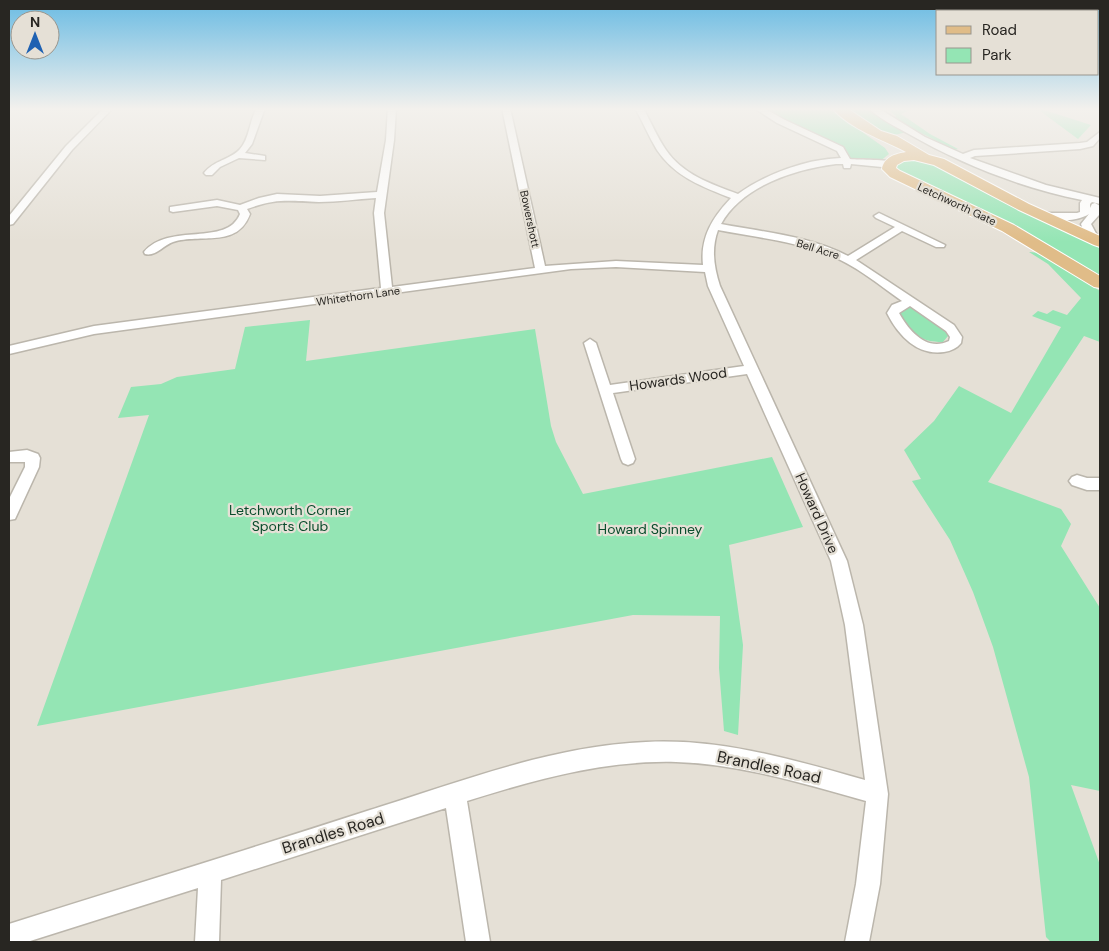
<svg xmlns="http://www.w3.org/2000/svg" width="1109" height="951" font-family="'DM Sans',sans-serif">
<style>
.green{fill:#94e5b4}
.lines{fill:none;stroke-linecap:round;stroke-linejoin:round}
.street-casing{stroke:#bbb6ac;stroke-width:3}
.primary-casing{stroke:#fff;stroke-width:2}
.street{fill:#fff;fill-rule:evenodd}
.primary{fill:#e0bc88;fill-rule:evenodd}
.labels{text-anchor:middle;dominant-baseline:central;stroke-width:4.5;stroke-linejoin:round;paint-order:stroke}
.far-street-label{font-size:11px;fill:#282622;stroke:#e5e0d6}
.street-label{font-size:14px;fill:#282622;stroke:#e5e0d6}
.park-label{font-size:14px;fill:#094c2c;stroke:#e5e0d6}
.near-street-label{font-size:16px;fill:#282622;stroke:#e5e0d6}
</style>
<rect width="100%" height="100%" fill="#e5e0d6"/>
<!-- green -->
<path class="green" d="M761 108H828L885 148 889 154 879 162 850 158 847 151Z
M845 108H868L907 132 890 136 863 122Z
M886 108H914L901 114 930 134 958 149 954 150 894 119 896 116Z
M1036 108H1038L1091 125 1078 139Z
M916 159 935 165 989 195 1100 248V271L1098 276 894 170 898 161Z
M1029 252 1041 253 1100 291V342L1084 336 988 482 1061 509 1071 524 1061 546 1100 608V791L1071 785 1100 865V942H1051L1046 937 1029 777 993 647 973 592 950 540 912 481 921 479 904 450 934 421 959 386 1011 413 1061 327 1032 316 1038 311 1047 314 1053 310 1067 315 1081 298 1048 264Z
M911 306 948 330V336L943 342C919 342 913 334 898 316L902 310Z
M310 320 306 361 535 329 551 426 556 442 583 494 772 457 803 527 729 545 743 645 738 735 724 731 719 668 720 616 633 615 37 726 149 415 118 418 131 387 161 384 177 377 235 369 245 327Z"/>
<g class="lines">
<defs>
<path id="street" d="M104 108H113L72 150 13 224 9 225V216L66 146Z
M257 108H265L252 144 245 153 265 156V160L239 158 220 167 212 175H206L204 173C214 160 230 160 240 149 250 138 249 121 257 108Z
M388 108H396L394 140 384 213 392 287 535 268 502 108H510L545 266 616 261 703 265C700 237 713 217 731 198 703 187 675 177 657 150 649 137 643 122 635 108H643C651 122 657 137 666 150 682 174 711 184 738 194 766 174 806 159 841 158L837 151 777 123 754 108H764L783 119 843 147 850 159C859 160 889 159 894 163L882 167 851 164 850 168H844L843 164H836C795 169 742 186 721 224 763 232 810 236 848 256L895 227 876 218 874 216 879 213 945 245 944 247H936L902 231 856 260 954 325 962 337 961 343C957 348 951 351 944 352 917 356 898 335 887 313L892 305 902 301C878 284 854 264 827 254 792 241 754 237 718 230 711 249 714 267 720 286L847 561 863 625 888 794 880 884 869 942H845L856 884 866 801C804 784 741 764 676 762 604 760 534 780 467 801L490 942H466L446 808 221 880 219 942H195L198 888 27 942H9V924C129 886 250 849 370 810 460 782 551 746 646 742 721 738 794 760 865 780L845 625 831 561 747 374 613 393 635 459 633 463 628 465 623 463 621 459 584 343 590 339 596 343 610 385 744 366 708 286 705 272 616 267 571 269 94 334 9 354V346L94 326 381 288 374 213 376 198C357 199 338 202 319 202 288 201 277 198 247 209L250 214C237 249 201 233 173 242 164 245 155 257 145 254L144 252C169 222 227 247 240 214L238 210 217 206 173 212 170 211V207L217 200 240 205 259 198 277 194 320 196 377 192 386 140ZM910 306 946 331 950 337 949 341C927 352 909 331 899 313Z
M868 108H878L925 137 963 154 974 150 1080 143 1087 142 1100 132V138L1093 146 1080 149 975 156 970 158 1046 185 1100 198V204L1092 202 1090 204V208L1092 204 1095 203 1100 206 1099 215 1091 224 1100 241 1092 242 1084 232 1081 224 1089 214C1079 221 1048 224 1038 216L1043 213H1077L1080 212V203L1082 200C1022 188 961 164 907 133 894 126 879 118 868 108Z
M27 450 38 454 40 458 39 467 15 519 9 520V499L25 467V462H9V452Z
M1077 475 1087 478H1100V490H1087L1072 485 1069 481 1072 477Z"/>
<path id="primary" d="M832 108H847L881 131 897 136 929 155 944 159 1029 204 1100 236V247L1094 245 1019 210 934 165 914 160 904 161 897 165 896 168 900 171 1014 225 1100 276V288L1094 287 1002 231 890 177 882 169C884 157 895 154 906 152 882 139 851 130 832 108Z"/>
</defs>
<!-- street casing -->
<use href="#street" class="street-casing"/>
<!-- primary casing -->
<use href="#primary" class="primary-casing"/>
<!-- street -->
<use href="#street" class="street"/>
<!-- primary -->
<use href="#primary" class="primary"/>
</g>
<!-- sky -->
<linearGradient id="sky" x2="0" y2="1"><stop stop-color="#6abbe3"/><stop offset="0.45" stop-color="#f3f1ed"/><stop offset="1" stop-color="#f3f1ed" stop-opacity="0"/></linearGradient>
<rect width="1109" height="242" fill="url(#sky)"/>
<g class="labels">
<!-- far-street labels -->
<g class="far-street-label">
<text transform="translate(957 204) rotate(25)">Letchworth Gate</text>
<text transform="translate(530 219) rotate(78)">Bowershott</text>
<text transform="translate(818 249) rotate(17)">Bell Acre</text>
<text transform="translate(358 296) rotate(-8)">Whitethorn Lane</text>
</g>
<!-- street labels -->
<g class="street-label">
<text transform="translate(678 379) rotate(-8)">Howards Wood</text>
<text transform="translate(817 513) rotate(66)">Howard Drive</text>
</g>
<!-- park labels -->
<g class="park-label">
<text x="290" y="510">Letchworth Corner<tspan x="290" dy="16">Sports Club</tspan></text>
<text x="650" y="529">Howard Spinney</text>
</g>
<!-- near-street labels -->
<g class="near-street-label">
<text transform="translate(769 767) rotate(12)">Brandles Road</text>
<text transform="translate(333 833) rotate(-17)">Brandles Road</text>
</g>
</g>
<!-- border -->
<rect width="1109" height="951" fill="none" stroke="#282622" stroke-width="20"/>
<!-- legend -->
<rect x="936" y="10" width="162" height="65" fill="#e5e0d6" stroke="#99968e"/>
<rect x="946" y="26" width="25" height="8" fill="#e0bc88" stroke="#99968e"/>
<text x="982" y="35" font-size="15" fill="#282622">Road</text>
<rect x="946" y="48" width="25" height="15" fill="#94e5b4" stroke="#99968e"/>
<text x="982" y="60" font-size="15" fill="#282622">Park</text>
<!-- north arrow -->
<g transform="translate(35 35)"><circle r="24" fill="#e5e0d6" stroke="#99968e"/>
<path d="M0-4L9 19L0 12L-9 19Z" fill="#1e61b2"/>
<text y="-8" font-size="14" font-weight="bold" text-anchor="middle" fill="#282622">N</text>
</g>
</svg>
